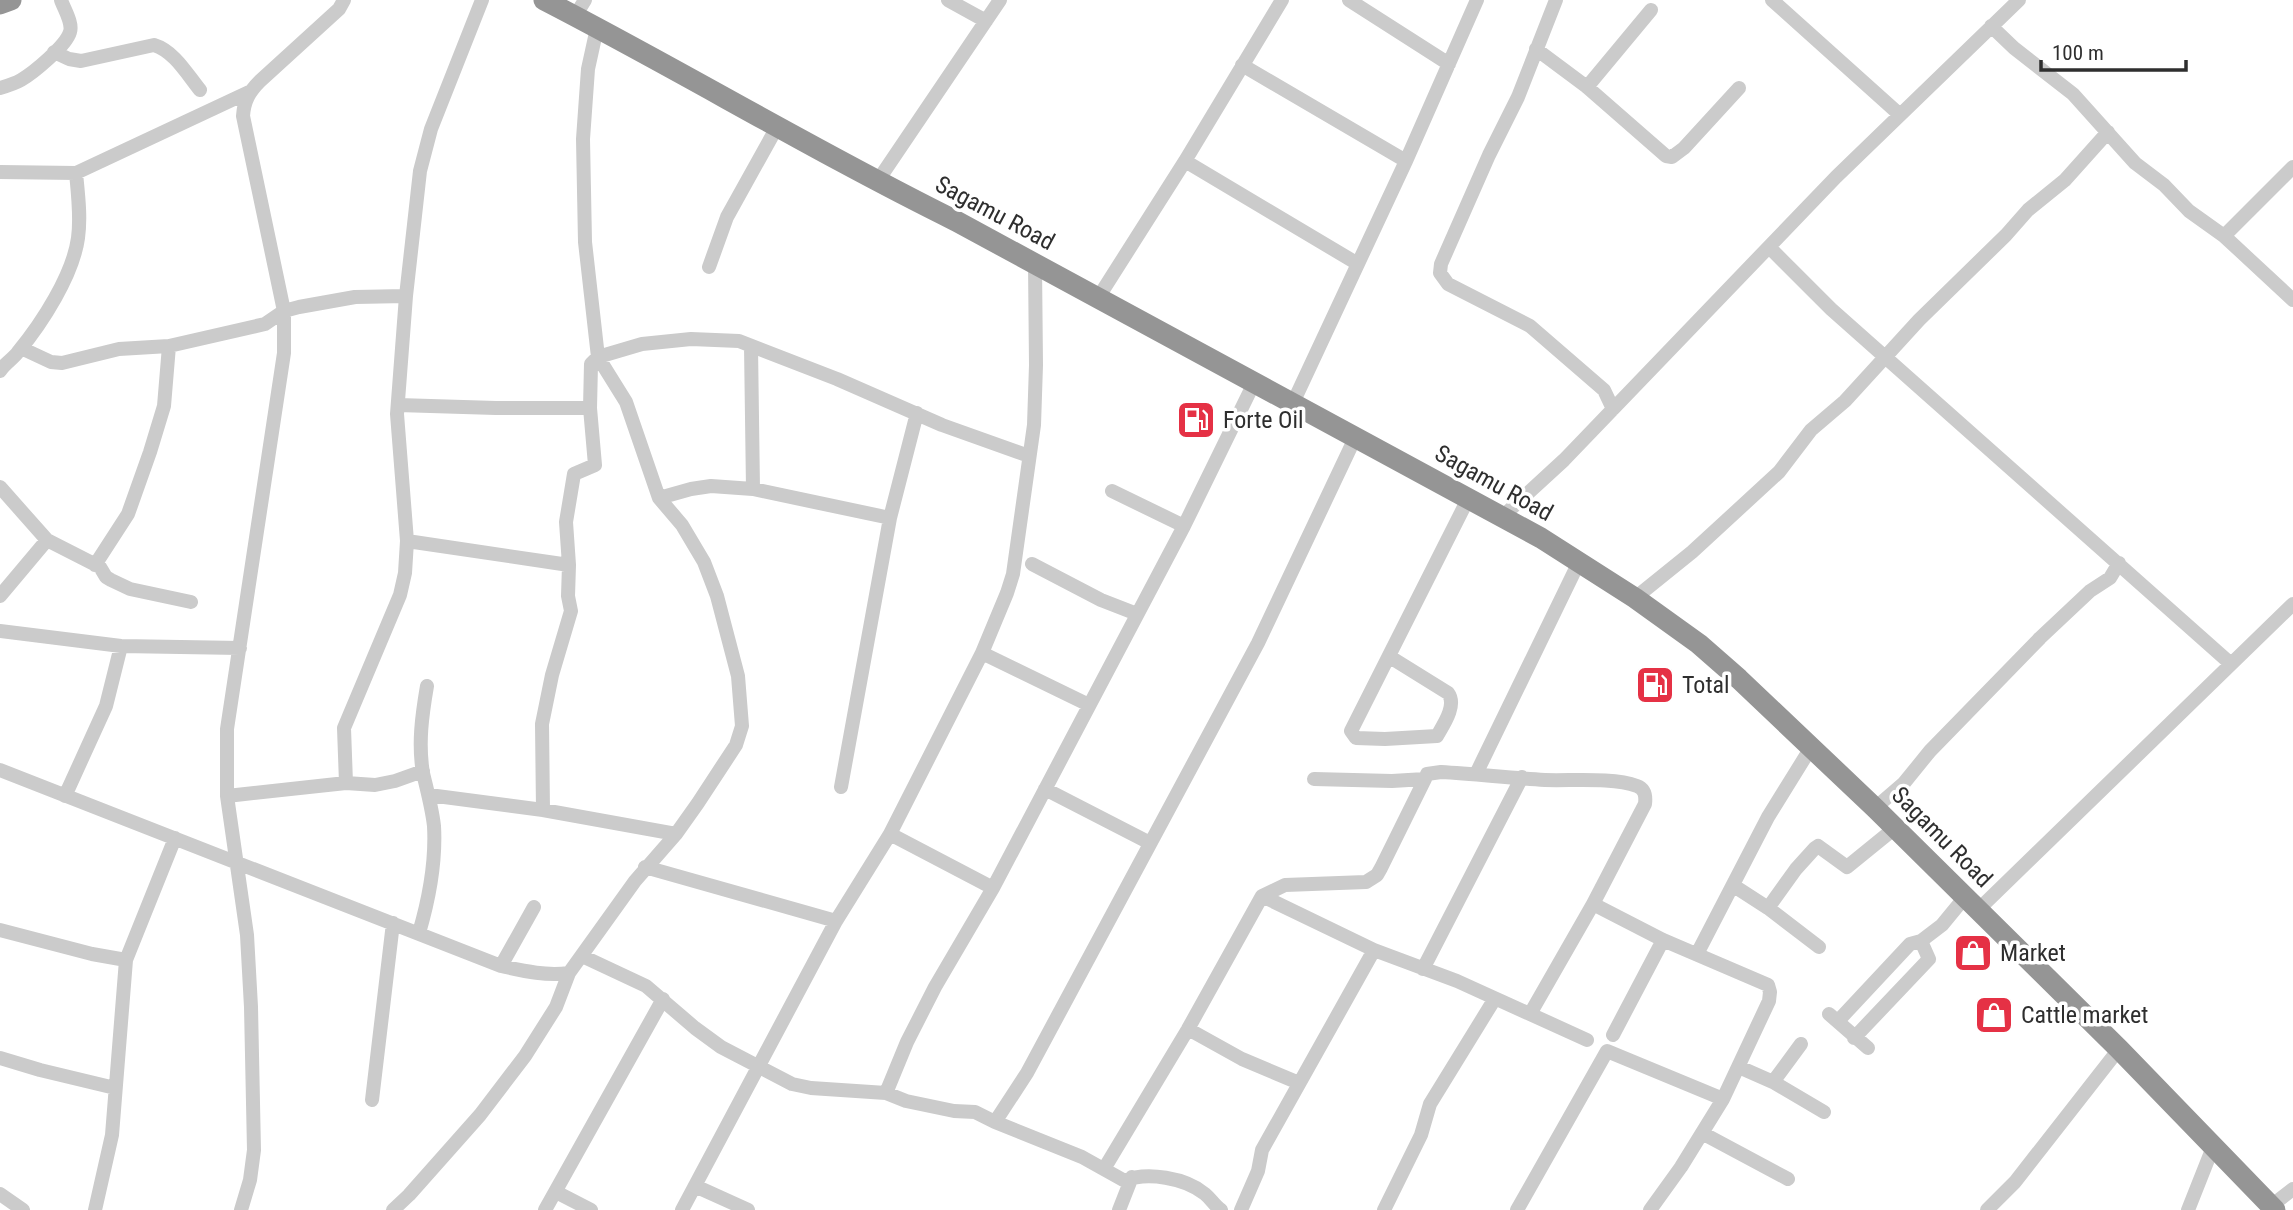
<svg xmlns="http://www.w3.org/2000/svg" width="2293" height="1210" font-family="'Roboto Condensed',sans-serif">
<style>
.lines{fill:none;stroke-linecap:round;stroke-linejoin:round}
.minor{stroke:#cbcbcb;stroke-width:14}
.highway{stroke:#959595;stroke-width:21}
.labels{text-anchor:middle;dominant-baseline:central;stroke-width:7;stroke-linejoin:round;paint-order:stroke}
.street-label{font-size:24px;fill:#2e2e2e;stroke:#fff}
.poi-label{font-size:24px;fill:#2e2e2e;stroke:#fff;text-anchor:start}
</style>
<rect width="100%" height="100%" fill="#fff"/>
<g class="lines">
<!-- minor -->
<path class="minor" d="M948 0 986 21
M1349 0 1449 64
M1556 0 1518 97 1489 155 1441 264 1440 273 1448 284 1530 326 1604 390 1613 409
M1772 0 1899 114
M575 16 585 0
M1991 26 2014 48 2073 94 2135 163 2164 185 2189 211 2224 236 2293 300
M1536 49 1587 87 1666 156 1672 157 1684 148 1739 88
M54 52 69 59 81 61 154 45C174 51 187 74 200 90
M1242 65 1406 161
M1587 87 1651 10
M0 88C7 86 14 84 21 80 33 73 66 46 70 32 73 23 64 9 61 0
M1185 161 1358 264
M0 172 76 173 249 92
M877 182 1000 0
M2224 236 2293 167
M1770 248 1831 309 2231 664
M709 267 727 217 777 127
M1098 298 1185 161 1282 0
M751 346 753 489
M21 348 51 362 62 363 119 349 169 346 265 324 284 311 299 307 355 297 406 296
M0 371C5 363 13 359 18 352 42 323 73 275 78 238 81 217 78 194 76 173
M398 405 496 408H590
M1292 405 1406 161 1477 0
M0 487 47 540 100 567 106 577 111 580 130 589 191 602
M1112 491 1184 526
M659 498 691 489 711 486 753 489 890 518
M1502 517 1564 460 1836 177 2019 0
M407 541 569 565
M1032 564 1101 600 1137 614
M95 565 128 514 150 452 164 406 169 346
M0 596 47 540
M1635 598 1692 552 1779 472 1811 430 1845 401 1919 320 2006 235 2028 210 2065 180 2108 132
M0 631 121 646 240 648
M982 653 1089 705
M1390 657 1448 693C1457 705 1444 724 1437 736L1385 739 1356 738 1351 731 1468 499
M0 770 501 966C524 971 545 976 569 973
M1476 774 1579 562
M1314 779 1392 781 1425 779 1427 774 1441 772C1476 774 1510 778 1545 780 1571 781 1613 777 1637 786 1645 789 1646 796 1645 804L1593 904 1530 1014
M346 783 344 728 400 595 405 573 407 541 397 414 406 296 420 171 431 129 482 0
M841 787 890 518 917 413
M1045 789 1150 843
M429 795 543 810 676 834
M65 796 106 706 121 646
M227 796 346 783 375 785 395 781 423 771
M1875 808 1904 783 1930 751 2040 638 2090 591 2110 578 2119 563
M543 810 542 724 552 675 571 611 568 596 569 565 566 522 574 474 595 465 590 408 591 364 598 357 642 344 691 339 739 341 837 379 942 425 1029 456
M890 834 993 888
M645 867 836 921
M1734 886 1768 908 1819 947
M1262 896 1374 950 1457 981 1587 1040
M1593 904 1663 940 1768 985 1770 992 1769 1001 1723 1099 1681 1167 1650 1210
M1768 908 1796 869 1815 848 1818 846 1847 867 1895 828
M1978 910 2293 604
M0 930 92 954 126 960
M419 933C429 899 436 861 434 826 432 808 427 790 423 773 418 744 422 715 427 686
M1697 954 1768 817 1812 746
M582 956 646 986 695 1028 721 1047 792 1084 811 1088 886 1093 906 1101 954 1111 975 1112 995 1122 1082 1157 1125 1181C1146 1171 1186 1178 1205 1194 1211 1199 1214 1205 1221 1210
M501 966 534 907
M1423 969 1522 777
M1829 1014 1868 1048
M1838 1021 1910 944 1921 941 1942 925 1965 897
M1188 1029 1242 1059 1299 1083
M1613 1035 1663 940
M1854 1038 1929 959 1921 941
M0 1058 40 1070 115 1088
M1739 1067 1773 1082 1824 1112
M1773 1082 1801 1044
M886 1093 907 1042 935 987 993 888 1184 526 1254 383
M372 1100 393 923
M995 1122 1027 1073 1258 643 1355 438
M1702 1133 1788 1179
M1104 1169 1188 1029 1262 896 1285 885 1366 882 1377 875 1381 868 1425 779
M695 1186 748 1210
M556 1192 591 1210
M0 1194 23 1210
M2271 1206 2293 1189
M95 1210 112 1135 126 960 175 838
M241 1210 250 1180 254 1150 251 1007 247 935 227 796V729L284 353V311L243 116C244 101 249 92 260 81L339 9 344 0
M393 1210 409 1195 480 1115 525 1056 556 1007 569 973 635 881 676 834 698 803 736 745 742 726 738 676 717 596 704 562 682 525 659 498 626 402 598 357 585 242 583 139 588 69 597 28
M545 1210 663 999
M682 1210 836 921 890 834 982 653 1007 593 1013 574 1034 425 1036 365 1035 264
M1119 1210 1132 1177
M1241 1210 1258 1171 1262 1150 1374 950
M1384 1210 1421 1135 1430 1104 1494 1000
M1517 1210 1607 1051 1723 1099
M1987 1210 2015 1182 2119 1049
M2188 1210 2213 1147"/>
<!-- highway -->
<path class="highway" d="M544 0C682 71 816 152 956 221L1541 538 1635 598 1699 644 1739 679 1875 808 2119 1049 2275 1210
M0 4 11 0"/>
</g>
<!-- icons -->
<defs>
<symbol id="fuel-square" viewBox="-11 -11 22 22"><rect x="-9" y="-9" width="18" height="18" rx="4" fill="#e53145" stroke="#fff"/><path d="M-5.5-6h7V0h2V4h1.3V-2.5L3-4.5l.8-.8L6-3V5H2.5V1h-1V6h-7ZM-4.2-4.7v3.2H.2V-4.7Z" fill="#fff"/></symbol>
<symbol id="shop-square" viewBox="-11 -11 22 22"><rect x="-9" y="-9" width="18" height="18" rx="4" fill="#e53145" stroke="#fff"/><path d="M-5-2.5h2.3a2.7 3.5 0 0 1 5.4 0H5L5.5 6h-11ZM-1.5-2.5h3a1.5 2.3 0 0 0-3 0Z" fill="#fff"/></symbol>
</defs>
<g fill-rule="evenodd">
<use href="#fuel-square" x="1174" y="398" width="44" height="44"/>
<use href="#fuel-square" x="1633" y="663" width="44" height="44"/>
<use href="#shop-square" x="1951" y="931" width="44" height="44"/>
<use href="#shop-square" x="1972" y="993" width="44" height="44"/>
</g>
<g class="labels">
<!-- street labels -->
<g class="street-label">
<text transform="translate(995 213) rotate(28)">Sagamu Road</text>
<text transform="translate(1494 483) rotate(29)">Sagamu Road</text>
<text transform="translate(1942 837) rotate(45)">Sagamu Road</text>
</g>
<!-- poi labels -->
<g class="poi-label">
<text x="1223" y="420">Forte Oil</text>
<text x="1682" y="685">Total</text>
<text x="2000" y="953">Market</text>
<text x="2021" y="1015">Cattle market</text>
</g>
</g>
<!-- scale -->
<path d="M2041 60v10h145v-10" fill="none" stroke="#2e2e2e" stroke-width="3.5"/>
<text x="2052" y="60" font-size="21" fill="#2e2e2e" stroke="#ffffff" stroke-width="5" paint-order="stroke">100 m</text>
</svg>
